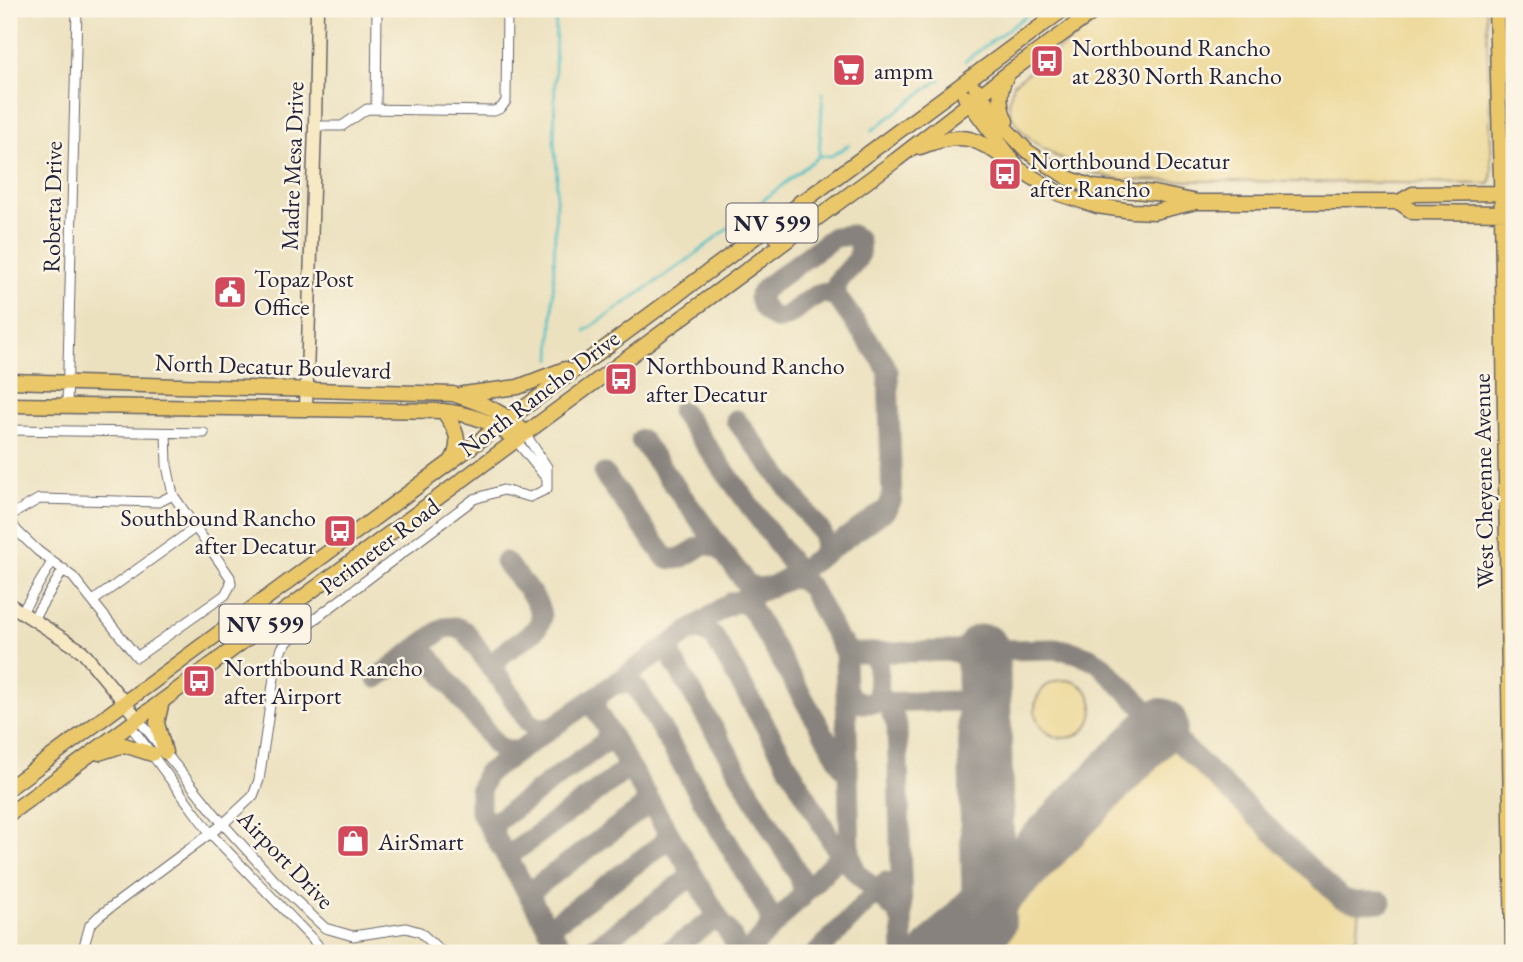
<svg xmlns="http://www.w3.org/2000/svg" width="1523" height="962" font-family="'EB Garamond',serif">
<style>
.sand{fill:#eeda9e;stroke:#887e6c;stroke-width:2}
.lines{fill:none;stroke-linecap:round;stroke-linejoin:round}
.stream{stroke:#51bfc5;stroke-width:2.5}
.taxiway{stroke:#87827d;stroke-width:21}
.runway{stroke:#87827d;stroke-width:54}
.street-casing{stroke:#696569;stroke-width:11}
.secondary-casing{stroke:#696569;stroke-width:15}
.primary-casing{stroke:#696569;stroke-width:17}
.street{stroke:#fff;stroke-width:9}
.secondary{stroke:#f7e9c3;stroke-width:12}
.primary{stroke:#eac769;stroke-width:14}
.labels{text-anchor:middle;dominant-baseline:central;stroke-width:5;stroke-linejoin:round;paint-order:stroke}
.shield{fill:#fcf5e5;stroke:#63616e;stroke-width:2}
.shield-label{font-size:23px;font-weight:bold;fill:#22223b}
.poi-label{font-size:24px;fill:#22223b;stroke:#fcf5e5;text-anchor:start}
.street-label{font-size:24px;fill:#22223b;stroke:#fcf5e5}
</style>
<rect width="100%" height="100%" fill="#fcf5e5"/>
<filter id="ink" filterUnits="userSpaceOnUse"><feTurbulence type="fractalNoise" baseFrequency=".0143" numOctaves="2"/><feDisplacementMap in="SourceGraphic" scale="14" xChannelSelector="R" yChannelSelector="G"/><feConvolveMatrix kernelMatrix="1 2 1 2 8 2 1 2 1" color-interpolation-filters="sRGB"/></filter>
<filter id="wash" filterUnits="userSpaceOnUse"><feTurbulence type="fractalNoise" baseFrequency=".00686" numOctaves="4" result="noise"/><feDisplacementMap in="SourceGraphic" scale="28" xChannelSelector="R" yChannelSelector="G"/><feGaussianBlur stdDeviation="1.57" result="paint"/><feColorMatrix in="noise" values="0 0 0 0 0 0 0 0 0 0 0 0 0 0 0 0 0 1.4 0 .05"/><feComposite in="paint" operator="in"/></filter>
<g filter="url(#wash)">
<rect width="100%" height="100%" fill="#ece1bf"/>
<!-- sand -->
<path class="sand" d="M1114 9H1486L1492 172 1490 184 1122 180C1089 175 1012 144 1009 104 1009 98 1012 89 1014 83Z
M1035 709a29 29 0 1 1 58 0a29 29 0 1 1-58 0Z
M1172 747 1178 749 1333 901 1360 909 1357 938H1350L1347 953H1005L1004 907 1156 751Z"/>
<g class="lines">
<!-- stream -->
<path class="stream" d="M965 61 1035 9
M871 131 940 79
M820 156H831L849 145
M585 331 689 259 819 156 823 93
M551 359 557 170 554 144 556 9"/>
<!-- taxiway -->
<path class="taxiway" d="M681 411 805 582
M736 420 822 533 825 545 821 556
M641 440 746 583 756 588 767 587
M604 474 666 558C691 565 698 532 722 551
M505 562C516 576 532 591 539 608 552 638 495 642 495 671L529 723 541 729 554 727
M783 580 798 572 887 509 892 499 888 372 883 361 838 299C827 270 868 272 858 239L851 235 834 237 765 288 759 297C761 306 770 318 779 319 798 315 817 280 838 299
M732 602 743 603 751 608 847 774
M689 632 701 630 714 637 841 857 897 912 902 923
M672 644 671 654 675 663 797 872 803 887 801 898
M843 644 848 651 855 653 1054 649C1071 650 1085 654 1099 663L1161 725 1341 898 1354 902H1381
M955 652 973 660 984 680
M869 653C883 662 877 682 879 696L889 707 897 725 903 953
M407 655 421 652 430 657 496 745 504 751H519
M377 678 444 628 455 627 465 631 497 676
M614 684 630 683 639 691 767 910 771 921 766 934
M846 687 850 697 861 703 964 701 979 712 985 734
M600 694 595 703 596 710 721 922
M494 835V827L497 821 605 742 608 730
M510 864 511 857 515 851 623 772 626 761
M532 901V890L644 807 647 795
M553 934 554 924 665 842 668 831
M566 953 548 928 480 811V791L486 774 724 607 791 578 801 580 810 587 845 653 850 854 856 872
M590 953 593 949 685 881 690 876 689 867
M666 953 713 920C726 922 735 941 737 953
M747 953 848 847
M817 953 886 882"/>
<!-- runway -->
<path class="runway" d="M983 651 989 922
M938 953 1161 725"/>
</g>
</g>
<g filter="url(#ink)">
<g class="lines">
<defs>
<path id="street" d="M376 109 377 9
M315 126H342L367 109 494 111 501 108 506 101 507 9
M67 406 77 9
M9 430 204 433
M515 439 546 478
M9 516 39 499 159 502 173 495
M9 519 17 531 38 551 73 577 137 657 225 595 231 584 230 577 173 495 167 465 166 433
M93 601 195 528
M22 612 52 562
M33 619 64 569
M138 719 223 824 275 881 325 928 353 936 406 928 420 932 443 953
M130 725 211 834 317 944 320 953
M82 953 90 925 99 916 223 824 253 796 259 780 275 671 282 648 295 634 474 499 503 490 530 497 547 489V467L524 432"/>
<path id="secondary" d="M306 408 315 126 317 9
M9 604 82 651 138 719"/>
<path id="primary" d="M1496 9 1502 212 1513 953
M1514 9V11
M976 89 1006 129 1027 151 1068 178 1093 187 1154 193 1197 202H1399L1413 194 1502 193 1514 191
M965 97 1019 169 1060 194 1097 206 1132 211 1154 212 1192 203
M1006 121C998 104 998 89 1008 74
M920 147C959 132 974 135 1007 160
M1399 202 1413 212 1514 213
M777 239 800 214V202
M9 381 453 394C481 403 504 411 524 432
M463 394 518 387 565 369
M9 405 443 411C471 414 493 422 515 439
M443 411C455 427 463 442 452 460
M162 701 157 723 165 752
M99 753 124 745 152 754
M9 788 1064 9
M9 814 896 160 1011 71 1097 9"/>
</defs>
<!-- street casing -->
<use href="#street" class="street-casing"/>
<!-- secondary casing -->
<use href="#secondary" class="secondary-casing"/>
<!-- primary casing -->
<use href="#primary" class="primary-casing"/>
<!-- street -->
<use href="#street" class="street"/>
<!-- secondary -->
<use href="#secondary" class="secondary"/>
<!-- primary -->
<use href="#primary" class="primary"/>
</g>
</g>
<!-- icons -->
<defs>
<symbol id="bus-square" viewBox="-11 -11 22 22"><rect x="-9" y="-9" width="18" height="18" rx="4" fill="#d1495b" stroke="#fcf5e5"/><path d="M-5-6H5V4H4V6H2V4H-2V6H-4V4H-5ZM-3.5-4V0h7V-4ZM-3.5 1.2v1.5H-2V1.2ZM2 1.2v1.5H3.5V1.2Z" fill="#fff"/></symbol>
<symbol id="supermarket-square" viewBox="-11 -11 22 22"><rect x="-9" y="-9" width="18" height="18" rx="4" fill="#d1495b" stroke="#fcf5e5"/><path d="M-6-5.5h2.5l.6 2H6L4.5 2H-2.5L-4.4-4H-6ZM-1.5 3.2a1.3 1.3 0 1 0 .1 0ZM3 3.2a1.3 1.3 0 1 0 .1 0Z" fill="#fff"/></symbol>
<symbol id="civic-square" viewBox="-11 -11 22 22"><rect x="-9" y="-9" width="18" height="18" rx="4" fill="#d1495b" stroke="#fcf5e5"/><path d="M-.6-6.5H3V-4.5H.6V-3L4-1V1h2V6H-6V1h2V-1L-.6-3ZM-1.2 2.5V6h2.4V2.5Z" fill="#fff"/></symbol>
<symbol id="shop-square" viewBox="-11 -11 22 22"><rect x="-9" y="-9" width="18" height="18" rx="4" fill="#d1495b" stroke="#fcf5e5"/><path d="M-5-2.5h2.3a2.7 3.5 0 0 1 5.4 0H5L5.5 6h-11ZM-1.5-2.5h3a1.5 2.3 0 0 0-3 0Z" fill="#fff"/></symbol>
</defs>
<g fill-rule="evenodd">
<use href="#bus-square" x="1028" y="42" width="38" height="38"/>
<use href="#supermarket-square" x="830" y="51" width="38" height="38"/>
<use href="#bus-square" x="986" y="155" width="38" height="38"/>
<use href="#civic-square" x="211" y="273" width="38" height="38"/>
<use href="#bus-square" x="602" y="360" width="38" height="38"/>
<use href="#bus-square" x="321" y="512" width="38" height="38"/>
<use href="#bus-square" x="180" y="662" width="38" height="38"/>
<use href="#shop-square" x="334" y="822" width="38" height="38"/>
</g>
<g class="labels">
<!-- shield labels -->
<g class="shield">
<rect x="726.5" y="203.5" width="91" height="39" rx="5"/>
<rect x="219.5" y="604.5" width="91" height="39" rx="5"/>
</g>
<g class="shield-label">
<text x="772" y="223">NV 599</text>
<text x="265" y="624">NV 599</text>
</g>
<!-- poi labels -->
<g class="poi-label">
<text x="1072" y="47">Northbound Rancho<tspan x="1072" dy="28">at 2830 North Rancho</tspan></text>
<text x="874" y="70">ampm</text>
<text x="1030" y="160">Northbound Decatur<tspan x="1030" dy="28">after Rancho</tspan></text>
<text x="254" y="278">Topaz Post<tspan x="254" dy="28">Office</tspan></text>
<text x="646" y="365">Northbound Rancho<tspan x="646" dy="28">after Decatur</tspan></text>
<text x="316" y="517" text-anchor="end">Southbound Rancho<tspan x="316" dy="28">after Decatur</tspan></text>
<text x="224" y="667">Northbound Rancho<tspan x="224" dy="28">after Airport</tspan></text>
<text x="378" y="841">AirSmart</text>
</g>
<!-- street labels -->
<g class="street-label">
<text transform="translate(292 166) rotate(-88)">Madre Mesa Drive</text>
<text transform="translate(52 207) rotate(-89)">Roberta Drive</text>
<text transform="translate(273 366) rotate(2)">North Decatur Boulevard</text>
<text transform="translate(539 393) rotate(-37)">North Rancho Drive</text>
<text transform="translate(1483 481) rotate(-91)">West Cheyenne Avenue</text>
<text transform="translate(379 546) rotate(-37)">Perimeter Road</text>
<text transform="translate(286 859) rotate(46)">Airport Drive</text>
</g>
</g>
<!-- margin -->
<rect width="1523" height="962" fill="none" stroke="#fcf5e5" stroke-width="35"/>
</svg>
